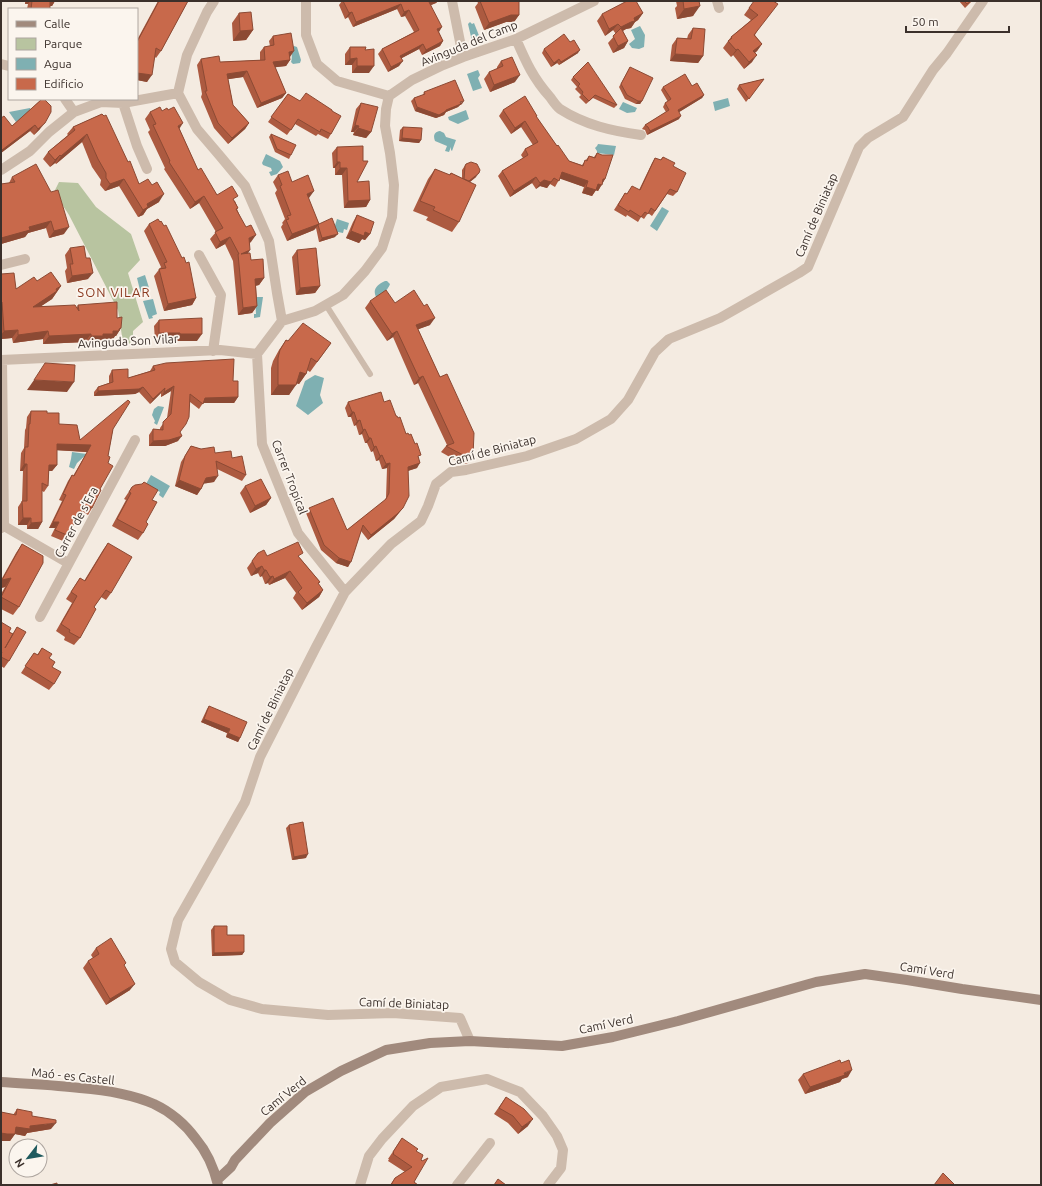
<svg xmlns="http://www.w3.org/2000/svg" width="1042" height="1186" font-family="Ubuntu,sans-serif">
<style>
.green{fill:#b8c4a0}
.water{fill:#7fb0b2}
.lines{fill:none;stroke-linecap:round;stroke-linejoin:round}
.lane{stroke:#cdbbac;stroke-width:6}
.street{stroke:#cdbbac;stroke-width:10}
.secondary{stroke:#a18a7d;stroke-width:10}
.wall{fill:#ac5a40}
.shaded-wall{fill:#8c4a34}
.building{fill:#c8694b;stroke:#8c4a34}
.labels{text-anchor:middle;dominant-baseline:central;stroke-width:3.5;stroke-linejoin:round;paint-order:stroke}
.street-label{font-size:12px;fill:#3b302b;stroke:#fbf5ee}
.neighbourhood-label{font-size:13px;letter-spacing:1px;fill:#8c3b22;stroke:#fbf5ee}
</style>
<rect width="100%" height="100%" fill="#f4ebe1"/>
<!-- green -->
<path class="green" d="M59 182 78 183 96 207 131 234 140 260 128 273 143 322 133 331V344L123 343 118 310 69 215 54 192Z"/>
<!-- water -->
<path class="water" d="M470 22 472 24 474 23 480 38 472 41 468 24Z
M640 26 645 35 644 47 639 49 632 48 629 44 635 39 631 30Z
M294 46 297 47 301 60 300 63 293 64 291 62C293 57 290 50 294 46Z
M478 70 480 75 478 78 482 88 473 91 467 74Z
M728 98 730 106 715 111 713 102Z
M623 102 637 108 635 112 627 113 619 109Z
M30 108 31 110 16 122 9 112Z
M466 110 469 119 458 124 449 120 448 117Z
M440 131 444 133 446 137 456 140 452 151 451 150V147L449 152 445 151 447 146 435 141C433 136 434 132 440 131Z
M598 144 616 146 614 155 597 153V151L595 148 597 146Z
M266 154 280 161 283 167 277 174 271 176 269 172 272 171 271 168 263 165 262 163Z
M662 207 669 211 657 231 650 226Z
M337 219 349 223 347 230 344 229 343 233 338 232 337 234 333 232Z
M145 275 150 291 147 292 148 294 144 295 143 293 141 294 137 278Z
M385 281H387L390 284C389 288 386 289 385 294L378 297H376C372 289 378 284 385 281Z
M255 297H263L260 317 254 318V314H256Z
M153 299 157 314 152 316 153 318 149 319 143 301Z
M315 375 324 378 320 395 323 403 308 415 296 406 305 381Z
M158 406 164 407 157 425 154 423 155 421 152 415 154 409Z
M72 452 87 454 77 463 74 469 69 467 71 459Z
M151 475 170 486 163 498 159 495 160 492 146 484Z"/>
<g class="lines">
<!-- lane -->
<path class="lane" d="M326 305 370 374"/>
<!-- street -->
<path class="street" d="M214 1 207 12 187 55 178 93 197 129 220 156 245 186 269 241 277 293 282 321
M306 1V35L317 64 337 81 389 96
M452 1 463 57
M717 1 719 8
M516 39C526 62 533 78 550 97 553 101 556 106 560 109 585 125 612 131 641 135
M1 64 9 66
M65 99 74 112
M123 103 137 146 147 169
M1 170 30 151 49 132 74 112 101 102 123 103 178 93
M199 255 221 295 213 351
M1 265 25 259
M257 354 282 321 315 311 343 295 365 271 382 248 392 217 394 185 390 153 385 126 386 109 389 96 412 80 443 65 463 57 516 39 594 1
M257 354 262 444 298 533 345 592
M1 360 220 350 257 354
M2 360 4 526
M1 528 4 526 68 563
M40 617 135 440
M470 1041 460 1018 393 1013 328 1015 262 1009 230 1000 199 982 175 962 171 949 178 920 245 802 260 757 316 647 345 592 391 544 421 521 428 506 436 484 451 472 466 470 527 456 576 439 611 419 628 400 655 352 669 339 720 318 799 273 808 267 859 147 868 138 903 117 933 70 947 53 983 1
M360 1185 369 1156 382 1139 413 1106 441 1087 487 1079 520 1092 543 1116 557 1136 563 1150 561 1168 548 1185
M457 1185 490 1143"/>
<!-- secondary -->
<path class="secondary" d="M1 1082C27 1084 54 1085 80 1088 105 1090 131 1094 154 1104 171 1112 185 1124 196 1139 207 1152 214 1168 218 1185
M217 1180 231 1167 235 1160 270 1123 305 1092 341 1071 386 1050 430 1043 470 1041 562 1046 613 1037 678 1021 816 982 865 974 907 980 962 989 1041 1000"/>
</g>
<!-- wall -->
<path class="wall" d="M25 1H55L52 6H50V9H27L28 4H25Z
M158 1H188L161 51 156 58 155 57 147 82 137 80V40Z
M342 1H438L436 3 431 5 439 32 443 41 440 46 422 55 419 49 402 58 399 66 388 72 378 54 382 49 414 32 405 16 401 17 397 9 353 27 348 17 345 19 339 5Z
M477 1H519V15L514 22H506L484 30 475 7 478 3Z
M676 1H699L693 16 677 19 675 8 677 6Z
M773 1 755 35 762 44 757 51 755 53 752 62 744 69 733 55 731 57 723 48 731 37 751 20 744 15 749 8Z
M959 1H972L965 8Z
M239 13 253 30 246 40 233 41 232 23Z
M643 13 638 20 635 22 631 28 626 29 623 31 628 41 624 48 613 53 608 43 616 34 613 30 605 36 597 21 602 14Z
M693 28 703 56 698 63 670 61 672 45 677 38 687 39 688 35Z
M273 36 290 57V60L286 66 275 67 286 93 282 98 257 108 243 77 228 79 233 105 249 123 245 129 228 144 214 128 201 97 202 94 197 65 201 59 220 62 260 60V52L264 47 270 46 269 41Z
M350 47 365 50 369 73H352V65H345V54Z
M544 49 578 53 559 65 557 63 551 67 542 53Z
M501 61 515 82 490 92 484 79 489 72 497 69V67Z
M630 67 642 101 640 104H636L625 99 619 87Z
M573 77 617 105 614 108 593 98 586 104 579 97 581 95 575 89 577 87 571 80Z
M764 79 746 102 737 89 739 85Z
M692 86 704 95 702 98 679 112V119L647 135 645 130 642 129 645 125 666 112 663 107 665 103 668 102 661 90 663 87Z
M424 92 462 104 460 105 458 107 446 112 444 115 436 118 415 111 411 101 414 98 423 95Z
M288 94 300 101 332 111 331 134 328 139 318 134 316 136 295 124 287 135 268 122Z
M42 99 40 129 34 135 30 131 1 153V118L12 126Z
M361 103 371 132 366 138 353 135 354 132H351L356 109Z
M503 110 536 117 557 146 569 161 582 165 589 156 594 157 597 153 605 179 598 191 596 190 592 196 582 193 584 187 560 178 555 187 550 184 547 188 540 186 536 189 532 183 510 197 498 176 502 171 523 158 521 155 525 149 533 145 521 127 511 134 499 116Z
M162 111 179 128 198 170 217 195 235 201 238 208 237 209 251 242 249 243 248 254 251 260 264 278 259 285 256 286 257 306 252 313 238 315 233 261 225 244 216 249 210 239 216 232 199 203 190 209 164 169 165 168 148 132 150 130 145 119 150 112Z
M102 114 128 162 139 184 159 202 147 209 143 215 138 217 119 186 105 191 100 185 101 180 92 167 82 142 56 164 55 163 50 167 43 159 48 152 68 135 67 134 73 127Z
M403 127 421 140 419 143 399 141 400 130Z
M271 134 291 155 289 159 275 152 269 137Z
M337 147 357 182 370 200 366 207 344 208 342 175H335V168H333L332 153Z
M663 157 673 166 677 192 673 196 667 194 652 216 648 213 644 219 641 217 638 222 627 215 626 217 614 210 625 193 627 194 639 190 652 163 655 158 660 160Z
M466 164 476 177 470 182 459 222 452 232 426 220 428 217 413 211 428 179 435 169 449 175 451 173 462 178V170Z
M278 175 292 182 309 198H308L319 224 335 237 319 242 316 228 314 230 287 241 281 227 283 224 282 223 285 219 275 193 277 190 273 182Z
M12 177 64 234 49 238 46 228 28 233 25 237 1 244V184L9 183Z
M357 215 370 234 365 240 362 239 359 243 346 238 353 222Z
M149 224 196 298 192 305 164 311 154 276 161 267 144 231Z
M70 248 88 279 67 283 65 271 67 268 65 255Z
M297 250 320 286 315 293 296 295 292 257Z
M1 274 16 289 37 281 61 286 52 299 41 306 77 307 78 305 117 318 121 328 116 336H115L113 339H110L108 342H98L97 344H85V342L43 344V339L13 343 12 338 1 339Z
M370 301 395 303 430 325 418 329 440 377 447 374 468 463 462 464 441 452 446 446 447 445 418 383 414 385 393 337 387 341 365 308Z
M159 320 197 341H175V340H155L154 326Z
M286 340 288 341 331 343 310 372 307 370 306 374 299 384 296 383 289 395H271V368L273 361 279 350Z
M153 366 233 381 238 397 234 403H203L199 409 190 402 180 432 178 441 165 446H149V435L153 429 160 430V428L167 418 171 391 161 397V393L150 404 139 392 135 394 94 396V392L98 387 109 383V376L112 370 128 378 150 371Z
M348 402H384L396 416 419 459 417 468 408 471 403 508 394 519 368 540 361 531 348 567 336 563 321 550 306 513 309 508 347 530 384 501 386 498 387 468 382 469 379 460 376 461 373 451 371 452 367 443H365L362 434 359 435 356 425 354 426 351 417H348L345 408Z
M31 411 47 413 59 424 80 440 113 429 108 456V463L100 489 92 508 88 515 82 511 76 522 63 541 51 536 55 528H49L62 501 59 500 68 481 72 475 73 476 87 452 57 450V465L52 471H49L48 486 44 492 42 491V522L38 529H27V525H18V507L22 501 23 471H20L21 453 24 448 25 430 26 428 27 417Z
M191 446 232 458 246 475 242 481 217 469 214 482 204 483 201 489 197 495 175 486 181 462Z
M245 486 271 498 266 505 250 513 240 493Z
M132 487 152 500 143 533 138 540 112 526 126 500 124 499Z
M108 543 111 593 106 600 101 597 94 607 80 638 74 645 64 640 65 637 56 631 72 603 66 599 80 578 84 581 103 550Z
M22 544 19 607 13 615 1 609V594L5 587 1 588V580L16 553Z
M258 553 267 556 300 558 320 582 318 584 323 590 319 597 302 610 293 598 296 593 285 578 269 585 268 583 265 584 262 576 260 577 258 573 251 576 247 568Z
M1 622 9 632 13 634 17 627 9 661 4 668 1 666Z
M42 648 49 658 52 667 54 684 49 690 21 673 34 653 37 655Z
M209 706 240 738 238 742 226 737 227 733 201 722 207 709Z
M289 825 306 858 292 860 286 828Z
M214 926 227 935 244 952 242 955 212 956 211 930Z
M96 948 124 966 130 990 106 1005 83 968 88 961 93 958 91 955Z
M803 1074 848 1077 842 1079 840 1082 805 1094 798 1080Z
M506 1097 528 1126 518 1134 508 1123 494 1114Z
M17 1109 32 1116 51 1129 27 1133 25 1136 15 1134 10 1141H1V1112L13 1115Z
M402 1138 416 1151 421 1160 414 1182 418 1185H390L395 1178 405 1172 388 1161 389 1159H388Z"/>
<!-- shaded-wall -->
<path class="shaded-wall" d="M27 1H30L28 4H25Z
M49 1H55L52 6H46Z
M432 1H438L436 3 426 7 429 2Z
M401 4 397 9 353 27 356 22Z
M700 6 693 16 677 19 684 9Z
M409 10 405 16 401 17 404 12Z
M352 12 348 17 345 19 349 13Z
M643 13 638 20 635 22 631 28 626 29 616 34 621 27 634 18Z
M511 15H519L514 22H506L484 30 489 23Z
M618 24 613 30 605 36 609 29Z
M442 27 439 32 437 29Z
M253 30 246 40 233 41 240 31Z
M443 41 440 46 422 55 426 50Z
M628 41 624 48 613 53 618 46Z
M423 44 419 49 396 61 400 56Z
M762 44 757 51 748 58 753 51Z
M738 49 733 55 731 57 736 50Z
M580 50 578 53 559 65 561 62Z
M294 51 290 57 285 58 289 52Z
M675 54 703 56 698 63 670 61Z
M757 55 752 62 744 69 749 62Z
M357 58 352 65H345L350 59Z
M559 59 557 63 551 67 554 63Z
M290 60 286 66 269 68 273 62Z
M403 61 399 66 388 72 391 67Z
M357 66H374L369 73H352Z
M247 71 243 77 223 80 227 74Z
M137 73 152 75 147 82 137 80Z
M520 75 515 82 490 92 494 85Z
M286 93 282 98 257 108 261 103Z
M704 95 702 98 676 114 678 110Z
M464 101 462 104 460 105 458 107 446 112 444 115 436 118 415 111 417 107 446 110Z
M638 101H642L640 104H636Z
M681 116 679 119 647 135 650 131Z
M525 121 521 127 511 134 515 128Z
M45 123 40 129 34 135 38 129Z
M183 123 178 131V126Z
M249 123 245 129 228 144 232 138Z
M35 125 30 131 1 153V151L2 150Z
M355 125 359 126 354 132H351Z
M358 128 371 132 366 138 353 135Z
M87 134 82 142 56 164 61 156Z
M402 138 421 140 419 143 399 141Z
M60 155 55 163 50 167 55 160Z
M337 162H340L335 168H333Z
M340 168H347L342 175H335Z
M562 172 588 181 584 187 558 178Z
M479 173 476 177 461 189 463 186Z
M536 177 532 183 510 197 514 191Z
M554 178 547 188 540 186 536 189 540 183 544 180Z
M124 179 119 186 105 191 110 184Z
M603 179H605L598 191 594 190 598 184Z
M586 187 596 190 592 196 582 193Z
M314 191 309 198 302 201 307 194Z
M164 194 159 202 147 209 143 215 138 217 147 204Z
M204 196 199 203 190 209 195 202Z
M370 200 366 207 344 208 348 201Z
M51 221 46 228 28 233 25 237 1 244V238L29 227Z
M319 224 314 230 287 241 292 234Z
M69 227 64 234 49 238 54 231Z
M351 231 365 232 370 234 365 240 362 239 359 243 346 238Z
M338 234 335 237 319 242 322 238Z
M256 235 251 242 244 246 249 238Z
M230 237 225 244 216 249 220 242Z
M250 250 245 258 241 254Z
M93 273 88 279 67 283 72 276Z
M264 278 259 285 250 286 255 279Z
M61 286 52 299 28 315 33 307Z
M320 286 315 293 296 295 300 288Z
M196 298 192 305 164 311 168 304Z
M257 306 252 313 238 315 243 308Z
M435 318 430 325 411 332 416 325Z
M121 328 116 336H115L113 339H110L108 342H98L97 344H85L91 336 103 334 113 331 119 329Z
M18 330 12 338 1 339V335L4 331Z
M48 331 43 339 13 343 18 335Z
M397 331 393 337 387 341 392 334Z
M159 333H180L175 340H155Z
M91 334 85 342 43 344 49 336Z
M180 334H202L197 341H175Z
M300 372 306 374 299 384 293 382Z
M423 376 418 383 414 385 419 378Z
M34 380 74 382 67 392 27 390Z
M278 385H296L289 395H271Z
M174 386 171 391 161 397 164 392Z
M143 387 139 392 135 394 94 396 98 391Z
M165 388 161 393 150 404 153 399Z
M238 397 234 403H201L205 398Z
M352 412H354L351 417H348Z
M360 420 356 425 354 426 357 421Z
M365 429 362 434 359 435 363 430Z
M182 436 178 441 165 446H149L153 441Z
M369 438H371L367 443H365Z
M57 444 91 445 87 452 52 450Z
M376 446 373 451 371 452 374 447Z
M382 455 379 460 376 461 380 456Z
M473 456 468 463 462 464 467 457Z
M390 463 387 468 382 469 386 464Z
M420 463 417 468 404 472 408 467Z
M24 464H27L23 471H20Z
M49 465H57L52 471H44Z
M218 476 214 482 202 484 206 478Z
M179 480 201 489 197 495 175 486Z
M271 498 266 505 250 513 255 506Z
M403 508 394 519 368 540 371 535Z
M23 518H31L27 525H18Z
M42 522 38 529H27L31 523Z
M53 522H59L55 528H49Z
M339 558 351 562 348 567 336 563Z
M262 566 258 573 251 576 256 569Z
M264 570H266L262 576 260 577Z
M290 571 285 578 269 585 274 579Z
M273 576 268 583 265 584 270 577Z
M11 578 5 587 1 588V582L2 580Z
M323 590 319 597 302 610 307 603Z
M204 719 230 729 227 733 201 722Z
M228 733 240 738 238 742 226 737Z
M308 854 306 858 292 860 294 857Z
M244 952 242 955 212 956 214 953Z
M135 984 130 990 106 1005 110 999Z
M852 1070 848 1077 842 1079 840 1082 805 1094 810 1087Z
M533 1119 528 1126 518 1134 522 1127Z
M56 1123 51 1129 27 1133 25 1136 15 1134 10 1141H1V1133L16 1127 30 1126Z"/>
<!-- building -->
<path class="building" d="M32 1H50V9H31Z
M159 1H188L161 51 156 48 152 75 137 73V42Z
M343 1H432L429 2 442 27 437 29 443 41 426 50 423 44 400 56 403 61 391 67 382 49 419 30 409 10 404 12 401 4 356 22 352 12 349 13Z
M480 1H519V15H511L489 23Z
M627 1H636L643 13 634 18 635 21 631 22 621 27 618 24 609 29 602 14Z
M683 1H699L700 6 684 9Z
M754 1H773L778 4 754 35 762 44 753 51 757 55 749 62 738 49 736 50 728 41 732 38 731 37 758 15 749 8Z
M964 1H971L967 4Z
M251 12 253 30 240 31 239 13Z
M621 28 628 41 618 46 613 36Z
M693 28 705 29 703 56 675 54 677 38 691 39Z
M291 33 294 51 289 52 290 60 273 62 286 93 261 103 247 71 227 74 233 105 249 123 232 138 218 123 205 91H207L201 59 219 56 220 62 265 60 264 47 274 45 273 36Z
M564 34 570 42 574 40 580 50 561 62 559 59 554 63 544 49Z
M350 47H366L365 50 374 49V66H357V58L350 59Z
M512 57 520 75 494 85 489 72 503 66 501 61Z
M588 62 617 105 595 95 589 101 582 94 583 92 578 86 580 84 573 77Z
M630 67 653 78 642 101H638L627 95 621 84Z
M685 74 692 86 697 83 704 95 678 110 681 116 650 131 648 127 645 125 669 110 665 103 671 99 663 87Z
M764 79 749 99 739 85Z
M455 80 464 101 460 102 461 104 446 110V111L439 115 417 107 414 98 425 94 424 92Z
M306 93 332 110V111L341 116 331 134 321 129 320 132 298 119 291 130 271 117 288 94 300 101Z
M525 96 537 116H536L557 146 558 145 569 161 583 166 585 160 587 161 589 156 595 158 597 153 602 155H613L605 179H603L602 185 598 184 596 190 586 187 588 181 562 172 559 181 554 178 551 182 544 180 540 183 536 177 514 191 502 171 528 155 525 149 538 142 525 121 515 128 503 110Z
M42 99H44L51 106V112L45 123 38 129 35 125 2 150 1 148V118L4 116 12 126Z
M361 103 378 107 371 132 358 128 359 126 355 125Z
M160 107 162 111 167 108 168 110 174 107 183 123 178 126 198 170 201 168 217 195 232 186 238 196 233 199 238 208 236 209 246 227 251 225 256 235 249 238 250 250 241 254 250 253 251 260 263 259 264 278 255 279 257 306 243 308 238 254H239L230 237 220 242 215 232 223 228 204 196 195 202 169 162 170 161 153 125 156 124 150 112Z
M102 114 104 116 106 115 128 162 130 161 139 184 148 179 152 185 157 182 164 194 147 204 148 207 143 210 124 179 110 184 106 178V173L98 159 87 134 61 156 60 155 55 160 48 152 75 130 73 127Z
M403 127 422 128 421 140 402 138Z
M271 134 296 145 291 155 277 149Z
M363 146V161H368L357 182 369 181 370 200 348 201 347 168H340V162H337V147Z
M663 157 675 163 673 166 686 173 677 192 670 189 655 211 651 208 648 214 645 212 641 217 630 210 629 212 618 205 625 193 627 194 632 186 640 190 655 158 661 160Z
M471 162 477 164 480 170 479 173 469 181 464 179 465 166 466 164Z
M36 164 51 192 58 190 69 227 54 231 51 221 29 227 30 230 1 238V184L15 182 12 177Z
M435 169 450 175 451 173 476 185 459 222 433 210 435 207 420 201Z
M288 171 292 182 308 175 314 191 307 194 319 224 292 234 286 220 289 219 287 216 291 215 280 186 282 185 278 175Z
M357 215 374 222 370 234 365 232 364 236 351 231Z
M332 218 338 234 322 238 318 225 319 224Z
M158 219 160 222 161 221 164 226 166 225 182 258 184 257 186 263 189 262 196 298 168 304 159 269 166 268 164 263 167 262 149 224Z
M84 246 86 258H90L93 273 72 276 70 264H73L70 248Z
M316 248 320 286 300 288 297 250Z
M51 272 61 286 56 289 57 291 33 307 75 305 79 311 78 305 117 302V318L122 317 121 328 119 329V331H113V334H103V336H91V334L49 336 48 331 18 335V330L4 331 2 302H1V274L14 273 16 289 34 277 37 281Z
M386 290 395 303 414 290 424 306 427 304 435 318 416 325 440 377 447 374 474 433 473 456 467 457 446 446 454 443 423 376 419 378 397 331 392 334 370 301Z
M202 318V334H180V333H159V320Z
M303 323 331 343 317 362 311 358 306 374 300 372 296 385H278V358L280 350 286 340 288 341Z
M234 359 233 381H238V397L205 398 203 404 190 394 189 417 186 424 180 432 182 436 169 440 153 441V429L163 430V422L171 414 174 386 164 392 165 388 153 399 143 387 139 389 98 391V387L113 382 112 370 128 369V378L155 370 153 366 166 363Z
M45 363 75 365 74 382 34 380Z
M381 392 384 402 390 400 396 416H397L398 418 400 417 406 434 408 433 409 435 411 434 415 444 417 443 421 455 418 456 420 463 408 467 409 496 403 508 397 514 371 535 363 525 351 562 339 558 324 545 309 508 333 498 347 530 386 499 389 493 390 463 386 464 382 455 380 456 376 446 374 447 371 438H369L365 429 363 430 360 420 357 421 354 412H352L348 402Z
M128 400 130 402 113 429 108 456 110 457 108 463 113 466 100 489 101 490 92 508 85 505 76 522H75L71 530 70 529 67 535 55 530 59 522H53L66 495 63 494 72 475 74 476 91 445 57 444V465H49L48 486 42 483V522L31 523V518H23L22 501H27V464H24L25 447H28L29 424H30L31 411H47V413H59V424L77 425 80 440Z
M191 446 201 449 214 447 215 453 231 451 232 458 242 456 246 475 216 461 218 476 206 478 201 489 179 480 185 456Z
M261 479 271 498 255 506 245 486Z
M144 482 158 490 152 500 157 502 146 522 148 524 143 533 117 519 131 493 129 492 132 487 135 485 142 484Z
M298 542 303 553 298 556 320 582 318 583 323 590 307 603 298 592 302 588 290 571 274 579 273 576 270 577 266 570H264L262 566 256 569 252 561 258 553 264 550 267 556Z
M108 543 132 557 111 593 106 590 94 607 96 609 80 638 69 632 70 630 61 624 77 596 71 592 80 578 85 581Z
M22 544 43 556V563L19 607 1 597 11 578 2 580Z
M1 622 11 628 9 632 13 634 5 648 17 627 26 632 9 661 1 657V654L2 652 1 651Z
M42 648 52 654 49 658 55 662 52 667 61 672 54 684 25 666 34 653 38 655Z
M209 706 247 722 240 738 228 733 230 729 204 719Z
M303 822 308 854 294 857 289 825Z
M214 926H227V935H244V952L214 953Z
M111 938 126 963 124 965 135 984 110 999 88 961 99 954 96 948Z
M840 1060 841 1063 849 1060 852 1070 844 1073 845 1075 810 1087 803 1074Z
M506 1097 524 1109 533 1119 522 1127 513 1116 499 1108Z
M17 1109 32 1112V1116L56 1120V1123L30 1126V1129L16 1127 15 1134H7L1 1133V1112L16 1115Z
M402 1138 418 1149 416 1151 423 1155 421 1160 422 1161 428 1158 414 1182 418 1185H391L395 1178 412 1167 393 1154 394 1153 393 1152Z
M943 1173 955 1185H934Z
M498 1179 506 1185H494Z
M57 1183V1185H50Z"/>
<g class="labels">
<!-- street labels -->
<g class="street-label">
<text transform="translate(469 43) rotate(-22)">Avinguda del Camp</text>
<text transform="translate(816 215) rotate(-67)">Camí de Biniatap</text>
<text transform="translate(128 341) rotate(-3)">Avinguda Son Vilar</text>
<text transform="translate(492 450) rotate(-15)">Camí de Biniatap</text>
<text transform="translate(290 477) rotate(69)">Carrer Tropical</text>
<text transform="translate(76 522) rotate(-62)">Carrer de s'Era</text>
<text transform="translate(270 709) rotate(-64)">Camí de Biniatap</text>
<text transform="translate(927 970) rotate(9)">Camí Verd</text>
<text transform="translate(404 1003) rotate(2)">Camí de Biniatap</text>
<text transform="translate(606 1024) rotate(-12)">Camí Verd</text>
<text transform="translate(73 1076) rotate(6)">Maó - es Castell</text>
<text transform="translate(283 1096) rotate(-39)">Camí Verd</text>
</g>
<!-- neighbourhood labels -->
<g class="neighbourhood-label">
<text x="114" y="292">SON VILAR</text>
</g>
</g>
<!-- border -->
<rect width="1042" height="1186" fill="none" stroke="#3b302b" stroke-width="4"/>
<!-- legend -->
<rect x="8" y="8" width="130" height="92" fill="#fbf5ee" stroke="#aea6a0"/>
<rect x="16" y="21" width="20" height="6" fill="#a18a7d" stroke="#aea6a0"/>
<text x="44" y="28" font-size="12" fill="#3b302b">Calle</text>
<rect x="16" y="38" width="20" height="12" fill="#b8c4a0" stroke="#aea6a0"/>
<text x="44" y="48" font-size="12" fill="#3b302b">Parque</text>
<rect x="16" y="58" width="20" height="12" fill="#7fb0b2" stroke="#aea6a0"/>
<text x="44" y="68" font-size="12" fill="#3b302b">Agua</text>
<rect x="16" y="78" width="20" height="12" fill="#c8694b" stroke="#aea6a0"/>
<text x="44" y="88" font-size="12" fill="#3b302b">Edificio</text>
<!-- north arrow -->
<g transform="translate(28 1158) rotate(239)"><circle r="19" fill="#fbf5ee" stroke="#aea6a0"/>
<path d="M0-3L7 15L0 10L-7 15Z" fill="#1f5a5e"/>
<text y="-6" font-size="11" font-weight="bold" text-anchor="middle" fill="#3b302b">N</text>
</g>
<!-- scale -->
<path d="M906 26v6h103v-6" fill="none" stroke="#3b302b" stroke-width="2"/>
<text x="912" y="26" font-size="12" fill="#3b302b" stroke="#fbf5ee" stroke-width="3" paint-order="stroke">50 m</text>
</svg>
